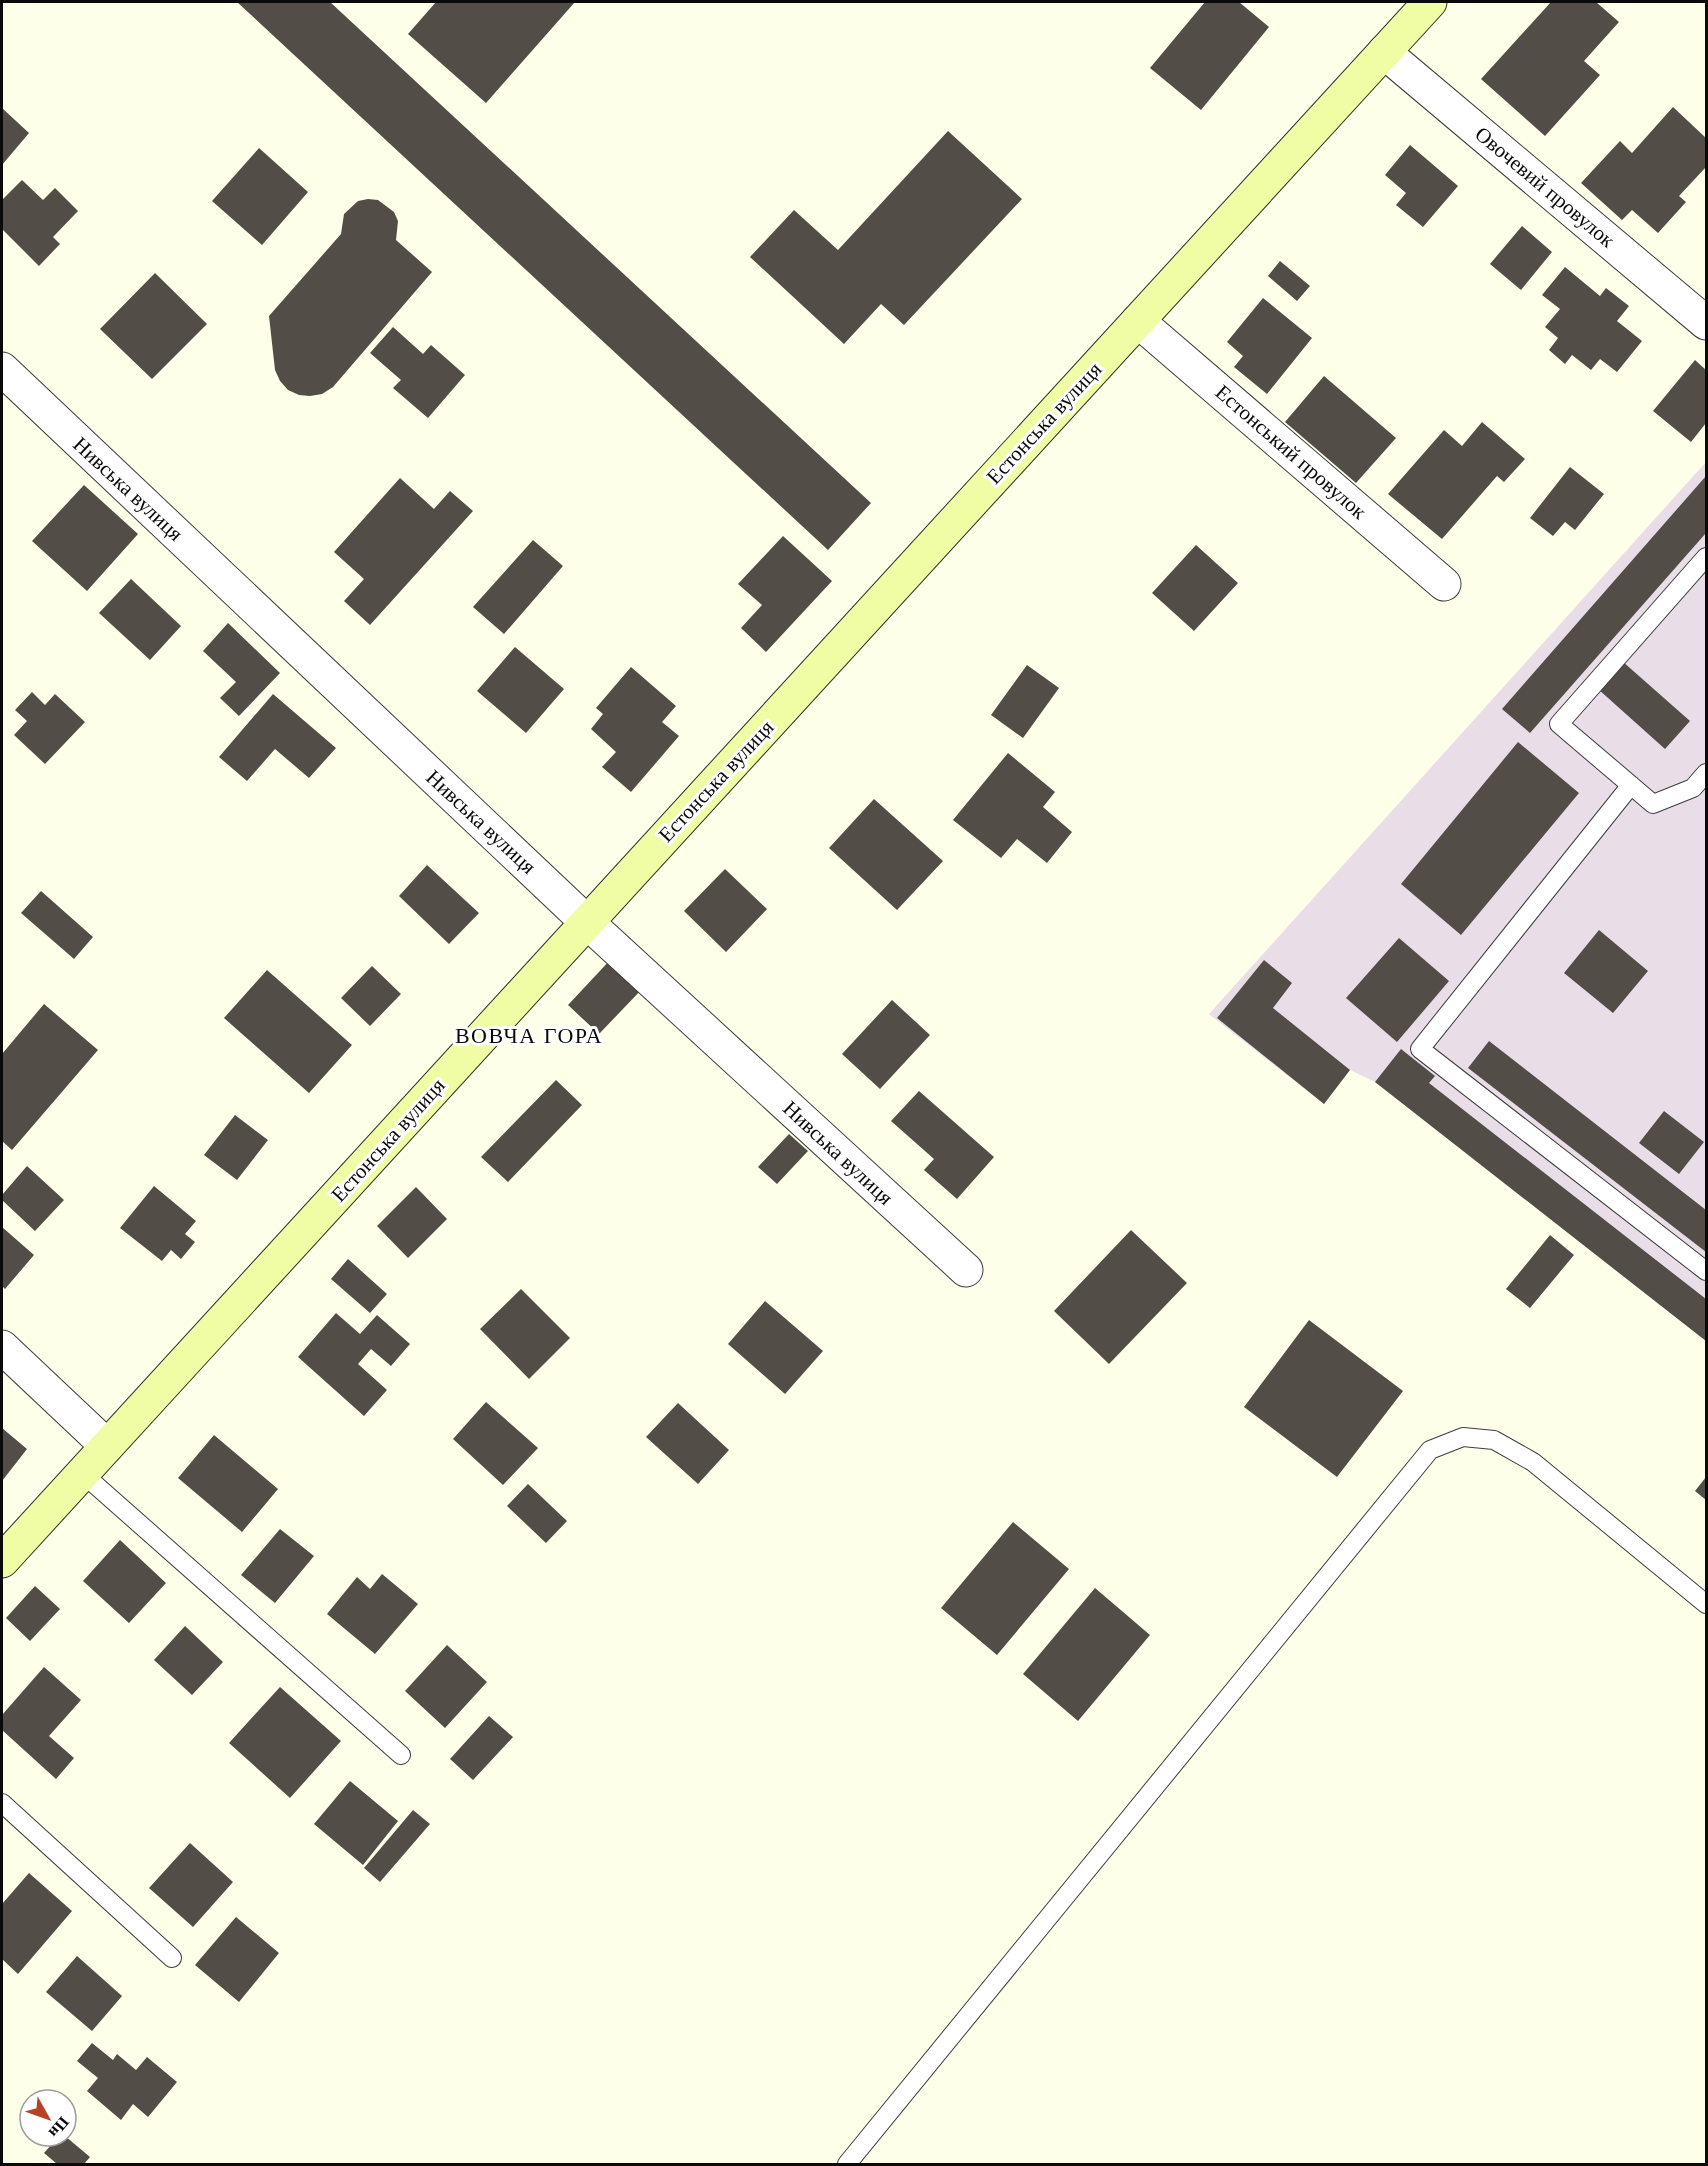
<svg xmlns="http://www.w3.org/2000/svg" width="1708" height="2166" font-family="'Times New Roman',serif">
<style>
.industrial{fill:#e9dee8}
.building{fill:#524e47}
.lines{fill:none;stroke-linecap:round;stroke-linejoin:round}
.lane-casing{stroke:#3d3d3d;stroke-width:20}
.street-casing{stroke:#3d3d3d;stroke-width:35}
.secondary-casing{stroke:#2c2c2c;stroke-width:35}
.lane{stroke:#fff;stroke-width:18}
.street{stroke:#fff;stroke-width:33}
.secondary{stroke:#f1fda4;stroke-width:33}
.labels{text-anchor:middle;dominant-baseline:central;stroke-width:6;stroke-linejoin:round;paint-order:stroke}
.street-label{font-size:21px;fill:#0a0a0a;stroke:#fff}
.neighbourhood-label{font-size:22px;letter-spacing:1.5px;fill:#0a0a0a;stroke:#fff}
</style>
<rect width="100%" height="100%" fill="#fdffe8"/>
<!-- industrial -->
<path class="industrial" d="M1706 462V1341L1375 1082 1350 1070 1324 1104 1209 1014Z"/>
<!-- building -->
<path class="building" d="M237 2H330L871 503 828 550Z
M436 2H575L486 103 408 34Z
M1205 2H1239L1269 27 1201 110 1150 68Z
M1551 2H1596L1619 22 1584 61 1600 75 1545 136 1481 79Z
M1673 107 1706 138V167L1679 196 1686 202 1658 233 1632 210 1622 220 1581 183 1620 141 1632 153Z
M2 108 29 133 2 165Z
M948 131 1022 199 904 325 881 304 844 344 750 257 794 210 838 250Z
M1410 145 1458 186 1423 227 1396 205 1406 193 1385 175Z
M259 148 308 192 262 245 212 201Z
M22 180 43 200 55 188 78 211 53 237 60 244 39 266 2 229V200Z
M368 199 378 200 394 212 398 221 396 240 432 272 333 387 322 394 310 396 299 395 288 390 280 381 275 370 269 316 341 234 344 214 358 201Z
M1522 226 1552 252 1521 290 1490 264Z
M1280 261 1310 286 1297 301 1268 276Z
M1565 267 1600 296 1606 288 1629 306 1617 321 1642 341 1617 372 1600 359 1591 370 1572 355 1565 364 1549 350 1558 338 1545 327 1560 309 1542 295Z
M155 273 207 324 152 379 100 329Z
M1263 298 1312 338 1267 394 1234 367 1243 356 1227 342Z
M393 327 423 354 431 345 465 375 428 418 393 388 401 380 370 353Z
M1695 360 1706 370V423L1691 442 1653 411Z
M1324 376 1396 438 1356 483 1285 422Z
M1482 422 1525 459 1504 482 1497 476 1442 539 1388 494 1444 430 1462 446Z
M1570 467 1604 494 1575 530 1565 522 1553 536 1530 518Z
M1706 476V533L1530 733 1502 709Z
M400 478 434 509 450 491 473 511 370 625 344 601 364 579 334 552Z
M84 485 138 534 87 591 32 541Z
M783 536 832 581 766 652 741 628 762 605 738 584Z
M533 540 563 566 504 634 473 607Z
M1196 545 1238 583 1194 631 1152 593Z
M131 579 181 626 150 660 99 613Z
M228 623 280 673 239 716 220 698 236 682 203 651Z
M515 647 564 689 526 733 477 691Z
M1622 661 1690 721 1665 749 1598 689Z
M1027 665 1059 688 1023 738 991 715Z
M631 667 676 706 662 722 679 736 631 792 602 767 616 752 591 729 603 714 596 708Z
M32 692 45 705 55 694 85 722 45 764 14 735 27 721 15 710Z
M273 694 336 748 309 778 275 749 247 781 219 757Z
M1518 742 1579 793 1461 935 1401 884Z
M1008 753 1055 792 1043 807 1072 832 1047 863 1017 839 1001 858 953 820Z
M874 799 943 861 897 910 829 848Z
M427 865 479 913 449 944 399 896Z
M725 869 767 909 726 952 684 911Z
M41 891 93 937 74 959 21 913Z
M1599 930 1648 971 1613 1013 1564 973Z
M1399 938 1449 981 1397 1042 1346 998Z
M612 958 643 988 599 1034 568 1005Z
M1264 960 1292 983 1273 1008 1350 1070 1324 1104 1217 1018Z
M372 966 401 994 370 1026 341 998Z
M267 970 352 1045 309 1093 224 1018Z
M892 1000 930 1035 880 1089 842 1054Z
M44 1004 98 1050 12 1150 2 1141V1054Z
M1489 1041 1706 1210V1252L1468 1068Z
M1401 1049 1435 1076 1429 1083 1706 1299V1341L1375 1082Z
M556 1080 582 1105 508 1182 481 1157Z
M919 1091 994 1157 957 1199 924 1170 934 1159 891 1121Z
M1664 1111 1704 1142 1679 1174 1639 1143Z
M235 1115 268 1140 237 1180 204 1155Z
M789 1134 808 1151 777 1184 758 1167Z
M27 1166 64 1200 35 1231 2 1200V1195Z
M154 1186 196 1221 185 1234 195 1242 181 1259 171 1250 162 1261 120 1228Z
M416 1187 447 1219 408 1258 377 1226Z
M2 1227 34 1255 5 1289 2 1286Z
M1131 1230 1187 1283 1109 1364 1054 1311Z
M1550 1235 1574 1255 1530 1308 1506 1289Z
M348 1259 387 1294 370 1313 331 1279Z
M521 1289 570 1338 529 1379 480 1329Z
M765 1301 823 1351 785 1394 728 1344Z
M336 1313 360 1334 377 1315 410 1344 391 1366 371 1349 358 1364 387 1390 364 1416 298 1357Z
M1309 1320 1403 1391 1337 1477 1244 1407Z
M486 1402 538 1448 503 1485 453 1439Z
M678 1403 729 1450 698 1484 646 1437Z
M2 1428 27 1449 2 1481Z
M214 1435 278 1489 242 1532 178 1478Z
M1706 1477V1500L1695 1491Z
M528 1484 567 1521 546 1543 507 1506Z
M1013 1522 1069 1569 997 1655 941 1608Z
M280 1529 314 1556 275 1603 241 1575Z
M120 1540 166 1583 129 1623 83 1581Z
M382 1574 418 1604 375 1654 327 1614 357 1577 370 1589Z
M35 1586 60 1609 30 1641 6 1618Z
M1095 1588 1150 1635 1078 1721 1023 1674Z
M185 1626 223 1662 192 1695 154 1660Z
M447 1645 487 1682 445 1728 405 1691Z
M44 1667 81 1700 49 1736 74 1758 56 1779 2 1730V1715Z
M280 1687 341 1741 290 1798 229 1743Z
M489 1716 513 1737 473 1780 450 1759Z
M350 1781 398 1821 363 1865 314 1824Z
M413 1810 430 1824 380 1882 364 1868Z
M190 1843 233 1882 193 1927 149 1888Z
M29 1873 72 1911 18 1974 2 1959V1904Z
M236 1917 279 1953 239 2002 195 1965Z
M77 1956 122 1996 92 2031 46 1992Z
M92 2043 113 2060 117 2054 136 2070 147 2057 177 2082 148 2117 133 2104 121 2120 87 2091 98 2078 77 2061Z
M59 2136H65L90 2157 84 2164H57L44 2153Z"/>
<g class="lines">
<defs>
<path id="lane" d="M1706 557 1559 724 1653 804 1693 788 1706 773
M1631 785 1420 1049 1706 1271
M82 1473 401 1755
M2 1803 172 1958
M847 2164 1430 1450 1463 1437 1494 1440 1533 1462 1706 1604"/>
<path id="street" d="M1384 52 1706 323
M1138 321 1444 584
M2 369 575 911 966 1270
M2 1347 107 1446"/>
<path id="secondary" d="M2 1561 1430 2"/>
</defs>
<!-- lane casing -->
<use href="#lane" class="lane-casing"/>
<!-- street casing -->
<use href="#street" class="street-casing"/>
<!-- secondary casing -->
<use href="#secondary" class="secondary-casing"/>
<!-- lane -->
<use href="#lane" class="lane"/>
<!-- street -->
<use href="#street" class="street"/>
<!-- secondary -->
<use href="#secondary" class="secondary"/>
</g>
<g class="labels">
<!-- street labels -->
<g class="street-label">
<text transform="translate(1545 187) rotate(40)">Овочевий провулок</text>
<text transform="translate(1044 423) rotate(-47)">Естонська вулиця</text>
<text transform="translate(1291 452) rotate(41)">Естонський провулок</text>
<text transform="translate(128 489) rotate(43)">Нивська вулиця</text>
<text transform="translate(716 781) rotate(-47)">Естонська вулиця</text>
<text transform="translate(481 822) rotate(43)">Нивська вулиця</text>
<text transform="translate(388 1140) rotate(-48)">Естонська вулиця</text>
<text transform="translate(838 1153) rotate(43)">Нивська вулиця</text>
</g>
<!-- neighbourhood labels -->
<g class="neighbourhood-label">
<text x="529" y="1035">ВОВЧА ГОРА</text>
</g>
</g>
<!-- border -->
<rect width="1708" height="2166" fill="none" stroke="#0a0a0a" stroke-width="6"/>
<!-- north arrow -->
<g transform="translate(48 2118) rotate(130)"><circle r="28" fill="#ffffff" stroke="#9d9d9d" stroke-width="1.5"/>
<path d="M0-4.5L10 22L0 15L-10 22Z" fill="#b54327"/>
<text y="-9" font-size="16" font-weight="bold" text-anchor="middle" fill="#0a0a0a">Пн</text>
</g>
</svg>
